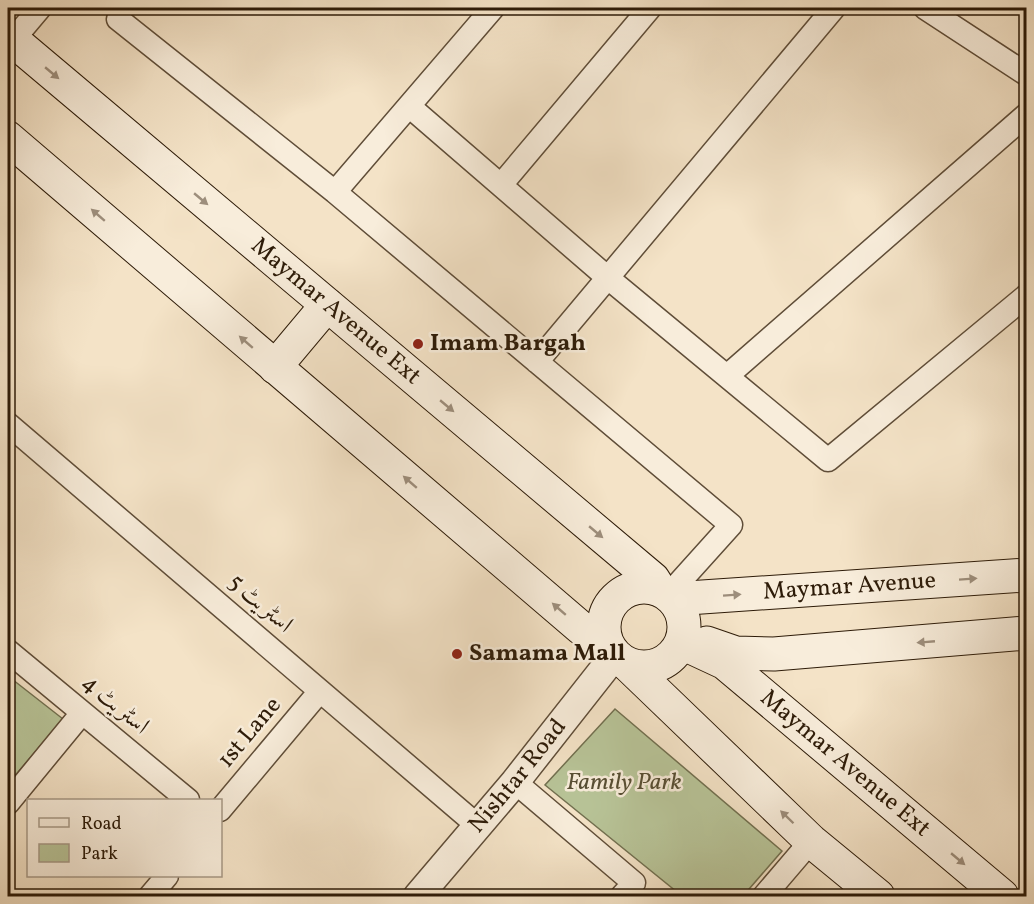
<svg xmlns="http://www.w3.org/2000/svg" width="1034" height="904" font-family="Vollkorn,Amiri,serif">
<style>
.green{fill:#b8c498;stroke:#727050;stroke-width:1.5}
.lines{fill:none;stroke-linecap:round;stroke-linejoin:round}
.minor-casing{stroke:#5f4d38;stroke-width:25}
.tertiary-casing{stroke:#5f4d38;stroke-width:31}
.secondary-casing{stroke:#2d1b08;stroke-width:35}
.minor{stroke:#f8eddb;stroke-width:22}
.tertiary{stroke:#f8eddb;stroke-width:28}
.secondary{stroke:#f8eddb;stroke-width:33}
.oneway{fill:#9d8e7c}
.poi-dot{fill:#8f2418;stroke:#f8eddb;stroke-width:2}
.labels{text-anchor:middle;dominant-baseline:central;stroke-width:5;stroke-linejoin:round;paint-order:stroke}
.street-label{font-size:24px;fill:#2d1b08;stroke:#f8eddb}
.poi-label{font-size:24px;font-weight:bold;fill:#2d1b08;stroke:#f8eddb;text-anchor:start}
.park-label{font-size:24px;font-style:italic;fill:#574e33;stroke:#f8eddb}
</style>
<rect width="100%" height="100%" fill="#f4e3c7"/>
<filter id="stains"><feTurbulence type="fractalNoise" baseFrequency=".00333" numOctaves="4"/><feColorMatrix values="0 0 0 0 .2 0 0 0 0 .09 0 0 0 0 .02 0 0 0 .5 -.17"/></filter>
<radialGradient id="worn" r=".72"><stop offset=".6" stop-color="#630" stop-opacity="0"/><stop offset="1" stop-color="#630" stop-opacity=".3"/></radialGradient>
<!-- green -->
<path class="green" d="M8 676 63 719 8 784Z
M615 709 782 851 743 896H682L545 785Z"/>
<g class="lines">
<defs>
<path id="minor" d="M925 8 1026 74
M118 19 335 192 731 525 668 595
M13 40 40 8
M409 106 608 278 828 460 1026 296
M501 185 650 8
M335 192 493 8
M537 362 834 8
M727 376 1026 115
M8 424 478 826
M8 651 188 800
M515 782 634 883 622 896
M8 803 82 713
M220 810 320 691
M150 896 167 876
M764 896 811 841"/>
<g id="tertiary">
<path id="s1" d="M418 896 515 782 615 655"/>
</g>
<g id="secondary">
<path id="s2" d="M8 36 653 579 660 590"/>
<path d="M8 138 581 628 606 642"/>
<path d="M275 367 327 305"/>
<circle cx="644" cy="627" r="40"/>
<path id="s3" d="M673 599 1026 575"/>
<path id="s4" d="M682 643 725 663 1002 896"/>
<path d="M707 643 736 653 774 654 1026 633"/>
<path d="M628 665 811 841 878 896"/>
</g>
</defs>
<!-- minor casing -->
<use href="#minor" class="minor-casing"/>
<!-- tertiary casing -->
<use href="#tertiary" class="tertiary-casing"/>
<!-- secondary casing -->
<use href="#secondary" class="secondary-casing"/>
<!-- minor -->
<use href="#minor" class="minor"/>
<!-- tertiary -->
<use href="#tertiary" class="tertiary"/>
<!-- secondary -->
<use href="#secondary" class="secondary"/>
</g>
<!-- one-way arrows -->
<defs><path id="oneway-solid" d="M-6-.8H1V-3.2L6.5 0L1 3.2V.8H-6Z" transform="scale(1.5)"/></defs>
<g class="oneway">
<use href="#oneway-solid" transform="translate(52 73) rotate(40)"/>
<use href="#oneway-solid" transform="translate(201 199) rotate(40)"/>
<use href="#oneway-solid" transform="translate(98 215) rotate(-139)"/>
<use href="#oneway-solid" transform="translate(246 342) rotate(-139)"/>
<use href="#oneway-solid" transform="translate(447 406) rotate(40)"/>
<use href="#oneway-solid" transform="translate(410 482) rotate(-139)"/>
<use href="#oneway-solid" transform="translate(596 532) rotate(40)"/>
<use href="#oneway-solid" transform="translate(968 579) rotate(-4)"/>
<use href="#oneway-solid" transform="translate(732 595) rotate(-4)"/>
<use href="#oneway-solid" transform="translate(559 609) rotate(-139)"/>
<use href="#oneway-solid" transform="translate(926 642) rotate(175)"/>
<use href="#oneway-solid" transform="translate(787 817) rotate(-136)"/>
<use href="#oneway-solid" transform="translate(958 859) rotate(40)"/>
</g>
<!-- markers -->
<g class="poi-dot">
<circle cx="418" cy="344" r="6"/>
<circle cx="457" cy="654" r="6"/>
</g>
<g class="labels">
<!-- street labels -->
<g class="street-label">
<text stroke="none"><textPath href="#s2" startOffset="428">Maymar Avenue Ext</textPath></text>
<text stroke="none"><textPath href="#s3" startOffset="177">Maymar Avenue</textPath></text>
<text transform="translate(260 604) rotate(41)">اسٹریٹ 5</text>
<text transform="translate(115 705) rotate(40)">اسٹریٹ 4</text>
<text transform="translate(250 733) rotate(-50)">1st Lane</text>
<text stroke="none"><textPath href="#s4" startOffset="204">Maymar Avenue Ext</textPath></text>
<text stroke="none"><textPath href="#s1" startOffset="156">Nishtar Road</textPath></text>
</g>
<!-- poi labels -->
<g class="poi-label">
<text x="430" y="344">Imam Bargah</text>
<text x="469" y="654">Samama Mall</text>
</g>
<!-- park labels -->
<g class="park-label">
<text x="624" y="783">Family Park</text>
</g>
</g>
<!-- margin -->
<rect width="1034" height="904" fill="none" stroke="#f4e3c7" stroke-width="30"/>
<rect x="9" y="9" width="1016" height="886" fill="none" stroke="#2d1b08" stroke-width="3"/>
<rect x="15" y="15" width="1004" height="874" fill="none" stroke="#2d1b08" stroke-width="1.5"/>
<!-- legend -->
<rect x="27" y="799" width="195" height="78" fill="#f8eddb" stroke="#a79987" stroke-width="1.5"/>
<rect x="39" y="818" width="30" height="9" fill="#f8eddb" stroke="#a79987" stroke-width="1.5"/>
<text x="81" y="829" font-size="18" fill="#2d1b08">Road</text>
<rect x="39" y="844" width="30" height="18" fill="#b8c498" stroke="#a79987" stroke-width="1.5"/>
<text x="81" y="859" font-size="18" fill="#2d1b08">Park</text>
<rect width="100%" height="100%" filter="url(#stains)"/>
<rect width="100%" height="100%" fill="url(#worn)"/>
</svg>
